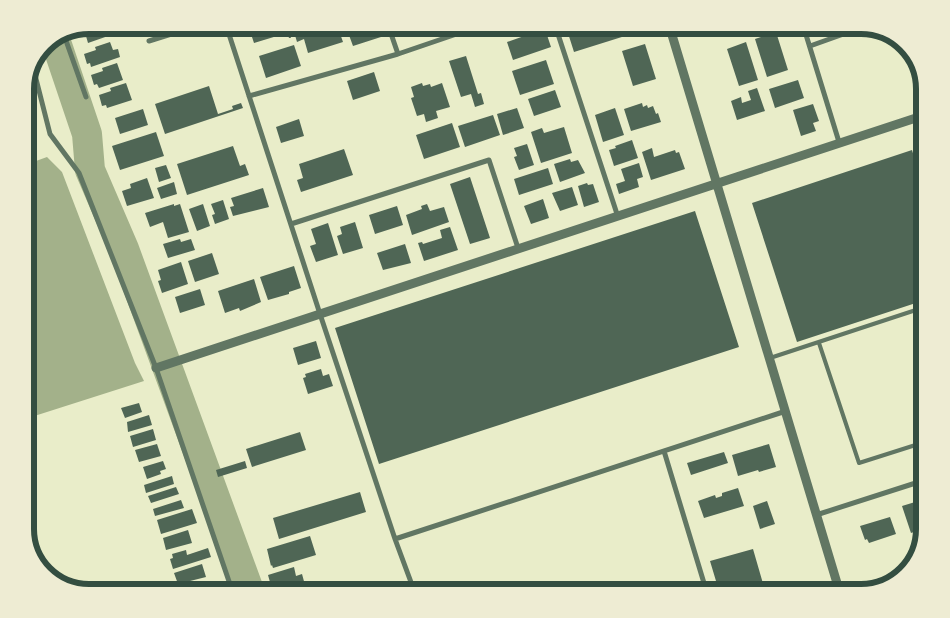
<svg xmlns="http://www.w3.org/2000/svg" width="950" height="618" font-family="'DM Sans',sans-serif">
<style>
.water{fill:#a3b18a}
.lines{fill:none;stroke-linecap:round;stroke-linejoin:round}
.river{stroke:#a3b18a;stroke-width:30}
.building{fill:#4f6655}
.service{stroke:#617663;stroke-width:4}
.minor{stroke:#617663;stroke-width:5}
.tertiary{stroke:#617663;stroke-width:9}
.rim{fill:none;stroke:#344e41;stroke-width:6}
</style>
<rect width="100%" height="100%" fill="#e9edc9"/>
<!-- water -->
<path class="water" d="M47 157 62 172 135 363 144 381 25 419V165Z"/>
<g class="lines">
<!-- river -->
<path class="river" d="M55 39 87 134 90 170 124 249 250 593"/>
</g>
<!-- building -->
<path class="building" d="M97 25H107L111 35 88 43 84 29Z
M116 25H140L141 28 119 35Z
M248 25H286L291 38H289L287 33 254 43Z
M292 25H297L299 29 310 25H337L343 42 308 53 304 39 297 42Z
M352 25H377L381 37 353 46 346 27Z
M407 25H437L438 28 410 37Z
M583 25H639L641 31 574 52 567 30Z
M544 26 551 47 513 60 507 42 527 35 526 32Z
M776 32 788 70 767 77 755 39Z
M110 42 113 50 118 49 120 57 91 67 90 63 87 64 84 54 96 50 95 47Z
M746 42 758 80 739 86 727 49Z
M645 44 656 79 633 86 622 51Z
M294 45 301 66 266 78 259 56Z
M466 56 478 94 481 93 484 104 475 107 471 94 461 97 449 61Z
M546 60 554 84 520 95 512 71Z
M117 63 123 80 99 88 97 84 94 85 91 75 103 71 102 68Z
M374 72 380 91 353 100 347 81Z
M798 80 804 98 775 108 769 89Z
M126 83 132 100 107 108 106 105 102 106 99 95 111 91 110 88Z
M422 83 423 86 430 84 431 87 442 83 450 107 436 111 438 118 426 122 424 114 417 116 411 98 414 97 411 87Z
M209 86 218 114 233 109 232 106 241 103 243 108 165 134 155 104Z
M757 88 765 111 737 120 731 101 741 97 742 103 751 100 748 91Z
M555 90 561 107 534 116 528 99Z
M642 103 643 107 647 105 648 108 653 106 656 114 658 113 661 122 631 131 624 109Z
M813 104 819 121 813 123 816 131 801 136 793 110Z
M517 108 524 128 503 135 497 114Z
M615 108 624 135 603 142 595 115Z
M143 109 148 125 120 134 115 118Z
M493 115 500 135 465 147 458 126Z
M299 119 304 136 281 143 276 127Z
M452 123 460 147 424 159 416 135Z
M564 127 572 153 541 163 531 132 542 128 544 133Z
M156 132 164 156 120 170 112 146Z
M632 140 638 158 614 166 609 150 616 148 615 146Z
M527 144 534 165 519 170 514 157 517 156 514 148Z
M233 146 240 166 245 164 249 175 187 195 177 164Z
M652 148 654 157 675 150 676 153 679 152 685 169 651 180 642 152Z
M344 149 353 175 301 192 297 180 303 178 299 164Z
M912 150 919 173 925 171V300L797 342 752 203Z
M570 159 571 162 578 160 585 173 560 182 554 164Z
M639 163 643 177 637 179 639 187 619 194 616 184 625 181 621 169Z
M166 165 171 178 159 182 155 168Z
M548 168 553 184 519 195 514 179Z
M470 177 490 238 470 244 450 184Z
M147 178 154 198 127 206 122 191 131 188 130 184Z
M174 182 177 194 161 199 157 188Z
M587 183 588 185 593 184 599 202 584 207 578 186Z
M572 187 578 205 560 211 552 193Z
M263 188 269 207 233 216 230 207 234 206 231 198Z
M543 199 549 218 531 224 524 206Z
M223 200 229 219 215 224 212 215 215 214 211 204Z
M174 204V206L180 204 189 232 168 238 163 222 150 227 145 213Z
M203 204 210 226 197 231 189 209Z
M427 204 430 211 444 207 449 222 412 235 406 215 422 209 421 206Z
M397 206 403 225 375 234 369 215Z
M695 211 739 347 379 464 335 328Z
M355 222 363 248 343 254 337 236 342 234 340 227Z
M328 223 338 255 316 262 310 246 316 244 311 229Z
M450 227 458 250 424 261 418 243 422 242 423 244 442 238 440 230Z
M180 239 181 242 191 239 195 250 168 258 163 244Z
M405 244 411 263 383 270 377 253Z
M212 253 219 274 195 282 188 261Z
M181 262 188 284 162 293 158 281 161 280 158 270Z
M294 266 301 288 289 292V294L268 300 260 277Z
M254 279 261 302 240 311 239 308 225 313 218 291Z
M200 289 205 305 180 313 175 297Z
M316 341 321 358 298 365 293 348Z
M321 369 323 376 329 374 333 386 308 394 303 378 306 377 305 374Z
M139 403 142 412 125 418 121 408Z
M149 415 152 425 128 432 127 422Z
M153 429 156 440 133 447 130 436Z
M300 432 306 450 252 467 246 449Z
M157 444 161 456 139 462 135 450Z
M769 444 776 467 759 472 758 470 738 476 732 455Z
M724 452 728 463 691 475 687 463Z
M163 461 166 469 160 471 161 474 147 479 143 467Z
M245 461 247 468 218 477 216 470Z
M172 476 174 484 146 493 144 485Z
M176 487 179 494 151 503 148 496Z
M738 488 744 506 704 518 698 501 715 495 716 498 722 496V493Z
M360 492 366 512 279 539 273 518Z
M925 499V528L911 533 902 506Z
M181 500 184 508 155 516 153 509Z
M767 501 775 524 760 529 753 506Z
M192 509 197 523 161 534 157 520Z
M890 517 896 534 869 543 867 539 865 540 860 526Z
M188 530 192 543 166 550 163 538Z
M310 536 316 555 273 568 272 565 271 566 267 549Z
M208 548 211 557 173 569 170 559 173 558 172 554 186 550 187 555Z
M753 549 764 587 744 593H736L734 586 719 591 710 561Z
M202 564 206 577 178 584 174 573Z
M294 567 296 576 302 574 305 585 279 593H273L268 575Z
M207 581 210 593H185L183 589Z"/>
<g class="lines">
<!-- service -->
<path class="service" d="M819 343 859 463 925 442
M770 358 925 307"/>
<!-- minor -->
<path class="minor" d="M226 25 320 314 395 539 415 593
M388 25 398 54
M555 25 618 217
M803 25 839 142
M64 35 86 97
M149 41 200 25
M810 46 866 26
M33 67 50 134 79 173 156 368 233 593
M249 96 398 54 483 25
M291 224 489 160 518 248
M664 451 707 593
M816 515 925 480
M395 539 786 411"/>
<!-- tertiary -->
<path class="tertiary" d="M669 25 840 593
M156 368 925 115"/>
</g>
<!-- crop -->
<path d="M0 0H950V618H0ZM89 34H861A55 55 0 0 1 916 89V529A55 55 0 0 1 861 584H89A55 55 0 0 1 34 529V89A55 55 0 0 1 89 34Z" fill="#eeecd3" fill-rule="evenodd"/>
<path class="rim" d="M89 34H861A55 55 0 0 1 916 89V529A55 55 0 0 1 861 584H89A55 55 0 0 1 34 529V89A55 55 0 0 1 89 34Z"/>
</svg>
